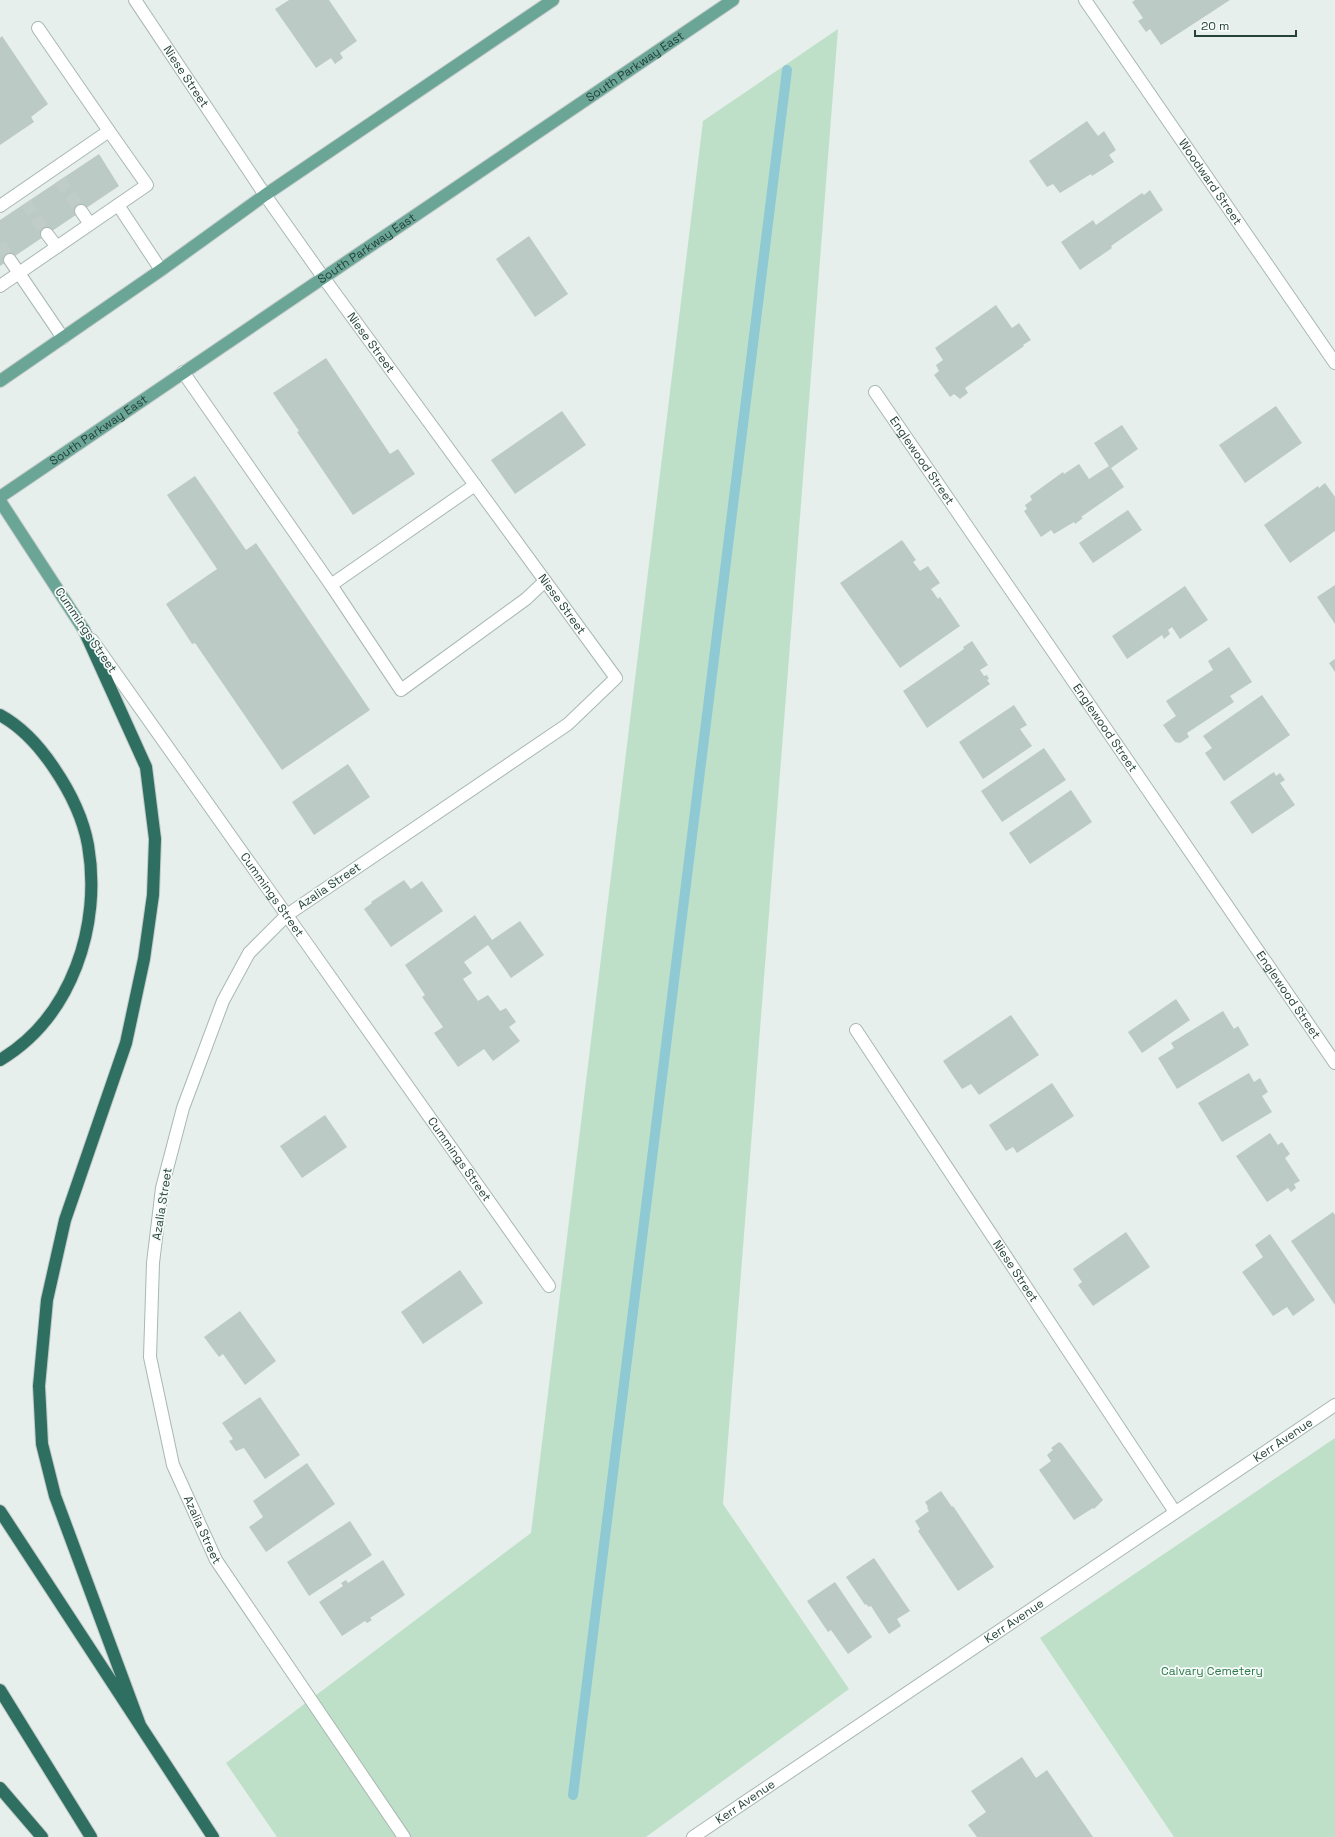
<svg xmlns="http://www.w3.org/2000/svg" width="1335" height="1837" font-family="'Space Grotesk',sans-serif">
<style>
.green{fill:#bfe0c8}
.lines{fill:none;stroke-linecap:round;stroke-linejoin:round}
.stream{stroke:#8ec9d4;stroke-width:10}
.building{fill:#bbcac4}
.minor-tunnel{stroke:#bfccc8;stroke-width:12;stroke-dasharray:12 6;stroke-linecap:butt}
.minor-casing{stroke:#a8b8b2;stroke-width:14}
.major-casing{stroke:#c2cac8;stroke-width:14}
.highway-casing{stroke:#c2cac8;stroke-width:14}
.minor{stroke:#fff;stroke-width:12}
.major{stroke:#6aa596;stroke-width:12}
.highway{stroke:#2f6f62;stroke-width:12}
.labels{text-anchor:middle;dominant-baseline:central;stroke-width:3.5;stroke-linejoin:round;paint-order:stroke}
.street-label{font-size:12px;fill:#24423a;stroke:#f7fbf9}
.park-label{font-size:12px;fill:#2d7a4b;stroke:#f7fbf9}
</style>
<rect width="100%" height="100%" fill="#e6efeb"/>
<!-- green -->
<path class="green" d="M838 29 723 1504 849 1689 646 1837H277L226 1763 531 1533 703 121Z
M1335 1438V1837H1174L1040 1638Z"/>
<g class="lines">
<!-- stream -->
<path class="stream" d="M573 1795 787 70"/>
</g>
<!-- building -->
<path class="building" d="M289 0H329L357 41 340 53 343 58 335 64 331 58 316 68 275 9Z
M1135 0H1230L1161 45 1150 29 1146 32 1138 21 1143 18 1132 2Z
M2 36 48 104 31 117 34 122 0 145V38Z
M1087 121 1098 136 1104 131 1116 150 1109 155 1114 162 1092 176 1091 174 1060 193 1053 184 1047 187 1029 161Z
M99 154 119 186 0 266V220Z
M1150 190 1163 210 1111 246 1112 248 1080 270 1061 242 1093 220 1096 225 1142 193 1144 195Z
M529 236 568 294 535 317 496 259Z
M996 305 1012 328 1019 323 1031 340 1023 345 1024 346 965 388 968 393 960 399 954 394 950 397 934 375 939 371 936 365 943 360 935 348Z
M326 358 390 454 398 449 415 474 353 515 297 432 299 431 273 393Z
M1276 406 1302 443 1245 483 1219 445Z
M562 411 586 445 515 494 491 460Z
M1122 425 1138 449 1111 468 1124 487 1081 517 1083 518 1075 524 1074 522 1054 534 1051 530 1041 537 1024 511 1027 509 1025 505 1032 500 1030 496 1063 472 1064 474 1079 464 1089 479 1109 466 1094 443Z
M195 476 246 550 256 543 370 710 282 770 195 643 192 644 166 604 217 569 167 495Z
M1325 483 1335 497V531L1290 563 1264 525 1318 486 1319 488Z
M1128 510 1142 530 1093 563 1079 543Z
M902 540 916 560 913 562 920 571 928 566 940 583 931 589 938 599 940 597 960 626 900 668 840 583Z
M1335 585V624L1317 597Z
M1185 586 1208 620 1180 639 1172 627 1168 630 1170 634 1164 639 1162 635 1127 659 1112 636Z
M972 641 988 665 980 670 984 676 987 675 989 679 987 680 990 684 927 728 903 691 964 649 963 647Z
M1229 647 1252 682 1230 696 1234 702 1187 733 1189 737 1180 743 1175 742 1163 725 1176 716 1166 701 1213 670 1208 661Z
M1335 659V672L1329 663Z
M1262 695 1290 735 1224 781 1205 753 1212 748 1203 736Z
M1014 705 1027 725 1020 729 1032 746 983 779 959 742Z
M1044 748 1066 780 1002 822 981 791Z
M348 764 370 797 314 835 292 802Z
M1274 772 1276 776 1280 773 1285 780 1280 783 1295 805 1252 834 1230 802Z
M1071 790 1092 822 1030 864 1009 833Z
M404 880 411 889 422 881 443 911 391 947 364 909 372 903 371 902Z
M475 915 492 940 520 921 544 955 511 978 488 945 464 962 472 973 463 979 478 1001 488 995 500 1011 506 1008 516 1022 509 1027 520 1041 493 1061 484 1049 458 1067 434 1033 443 1027 422 997 425 995 405 965Z
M1176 999 1190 1020 1142 1053 1128 1032Z
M1223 1011 1234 1029 1238 1026 1249 1045 1177 1089 1158 1058 1174 1048 1171 1043Z
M1011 1015 1039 1055 979 1095 971 1084 962 1089 943 1061Z
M1249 1073 1254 1082 1260 1078 1268 1092 1262 1096 1272 1112 1222 1142 1198 1103Z
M1052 1083 1074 1116 1017 1153 1013 1147 1006 1151 989 1125Z
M325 1115 347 1147 302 1178 280 1146Z
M1270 1133 1278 1145 1282 1142 1290 1154 1285 1158 1300 1181 1294 1184 1296 1188 1291 1192 1288 1188 1267 1202 1236 1156Z
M1333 1212 1335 1215V1305L1291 1241Z
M1126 1232 1150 1267 1093 1306 1078 1285 1082 1282 1073 1269Z
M1270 1234 1315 1300 1293 1316 1287 1307 1273 1316 1242 1272 1263 1257 1255 1245Z
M460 1270 483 1303 423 1344 401 1312Z
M240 1311 276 1361 245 1385 223 1354 219 1357 204 1337Z
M260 1397 300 1455 265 1479 244 1448 236 1451 229 1441 233 1439 222 1423Z
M1059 1442 1062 1444 1103 1500 1094 1509 1093 1508 1074 1520 1039 1470 1051 1461 1047 1455 1053 1450 1051 1448Z
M307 1463 335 1504 266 1552 249 1527 263 1517 253 1501Z
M941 1491 952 1507 953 1506 994 1567 958 1591 918 1531 920 1529 915 1521 929 1511 927 1508 928 1507 925 1502Z
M350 1521 372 1555 309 1596 287 1562Z
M874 1558 910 1611 897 1619 901 1626 889 1634 871 1606 869 1607 866 1604 865 1605 846 1577Z
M383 1560 405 1595 370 1618 372 1620 367 1623 365 1621 342 1636 319 1602 343 1586 341 1583 346 1580 348 1583Z
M835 1582 872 1637 848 1654 831 1630 828 1632 807 1601Z
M1022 1757 1036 1778 1047 1770 1093 1837H977L968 1825 986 1812 971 1791Z"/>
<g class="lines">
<!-- minor-tunnel -->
<path class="minor-tunnel" d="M60 180 81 211
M26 203 47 234
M0 244 10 260"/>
<defs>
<g id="minor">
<path id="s1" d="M135 0 265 195 323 277 616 678 568 724 287 915 249 953 223 1001 183 1108 162 1188 153 1263 150 1357 173 1465 216 1560 404 1837"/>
<path id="s2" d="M1085 0 1335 363"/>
<path d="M38 28 109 131"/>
<path d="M118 205 161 270"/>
<path d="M0 206 109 131 147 185 0 286"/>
<path d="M81 211 90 224"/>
<path d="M47 234 57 247"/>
<path d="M10 260 63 338"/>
<path d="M183 372 331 585 475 485"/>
<path id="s3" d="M875 392 1335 1063"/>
<path d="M331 585 401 690 526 599 545 581"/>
<path id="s4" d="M92 640 549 1286"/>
<path id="s5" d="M856 1030 1175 1512"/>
<path id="s6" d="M693 1837 1335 1405"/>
</g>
<g id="major">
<path d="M0 381 161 270 265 195 553 0"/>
<path id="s7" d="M0 497 733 0"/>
<path d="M0 501 84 630"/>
</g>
<path id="highway" d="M84 630 146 767 155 839 153 895 144 959 126 1043 65 1220 47 1300 39 1386 42 1444 55 1496 140 1725
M0 715C22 727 40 747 54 768 69 790 83 818 88 845 102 925 72 1017 0 1060
M0 1511 213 1837
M0 1690 91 1837
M0 1788 42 1837"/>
</defs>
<!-- minor casing -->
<use href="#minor" class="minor-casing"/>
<!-- major casing -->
<use href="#major" class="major-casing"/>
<!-- highway casing -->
<use href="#highway" class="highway-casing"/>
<!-- minor -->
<use href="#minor" class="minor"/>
<!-- major -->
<use href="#major" class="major"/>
<!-- highway -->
<use href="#highway" class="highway"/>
</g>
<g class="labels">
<!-- street labels -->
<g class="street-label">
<text stroke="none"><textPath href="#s7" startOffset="767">South Parkway East</textPath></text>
<text stroke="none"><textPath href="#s1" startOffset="92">Niese Street</textPath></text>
<text stroke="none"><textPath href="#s2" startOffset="221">Woodward Street</textPath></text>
<text stroke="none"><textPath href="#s7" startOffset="443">South Parkway East</textPath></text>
<text stroke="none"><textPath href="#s1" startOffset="416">Niese Street</textPath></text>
<text stroke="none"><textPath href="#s7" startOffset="119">South Parkway East</textPath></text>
<text stroke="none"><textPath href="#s3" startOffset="83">Englewood Street</textPath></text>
<text stroke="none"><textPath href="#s1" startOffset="740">Niese Street</textPath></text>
<text transform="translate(86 630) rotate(56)">Cummings Street</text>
<text stroke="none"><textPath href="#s3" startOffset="407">Englewood Street</textPath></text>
<text transform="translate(329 886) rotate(-34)">Azalia Street</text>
<text stroke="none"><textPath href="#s4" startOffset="312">Cummings Street</textPath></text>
<text stroke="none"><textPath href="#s3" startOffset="731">Englewood Street</textPath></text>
<text stroke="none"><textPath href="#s4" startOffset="636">Cummings Street</textPath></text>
<text transform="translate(162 1204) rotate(-81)">Azalia Street</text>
<text stroke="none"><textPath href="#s5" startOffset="289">Niese Street</textPath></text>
<text stroke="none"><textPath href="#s6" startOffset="711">Kerr Avenue</textPath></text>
<text stroke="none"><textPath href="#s1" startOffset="1894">Azalia Street</textPath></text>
<text stroke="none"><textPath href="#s6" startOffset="387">Kerr Avenue</textPath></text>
<text stroke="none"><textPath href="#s6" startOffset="63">Kerr Avenue</textPath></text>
</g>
<!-- park labels -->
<g class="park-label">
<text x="1212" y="1671">Calvary Cemetery</text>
</g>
</g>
<!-- scale -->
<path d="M1195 30v6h101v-6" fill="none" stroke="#24423a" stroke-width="2"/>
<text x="1201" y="30" font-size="12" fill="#24423a" stroke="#f7fbf9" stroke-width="3" paint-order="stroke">20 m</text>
</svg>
